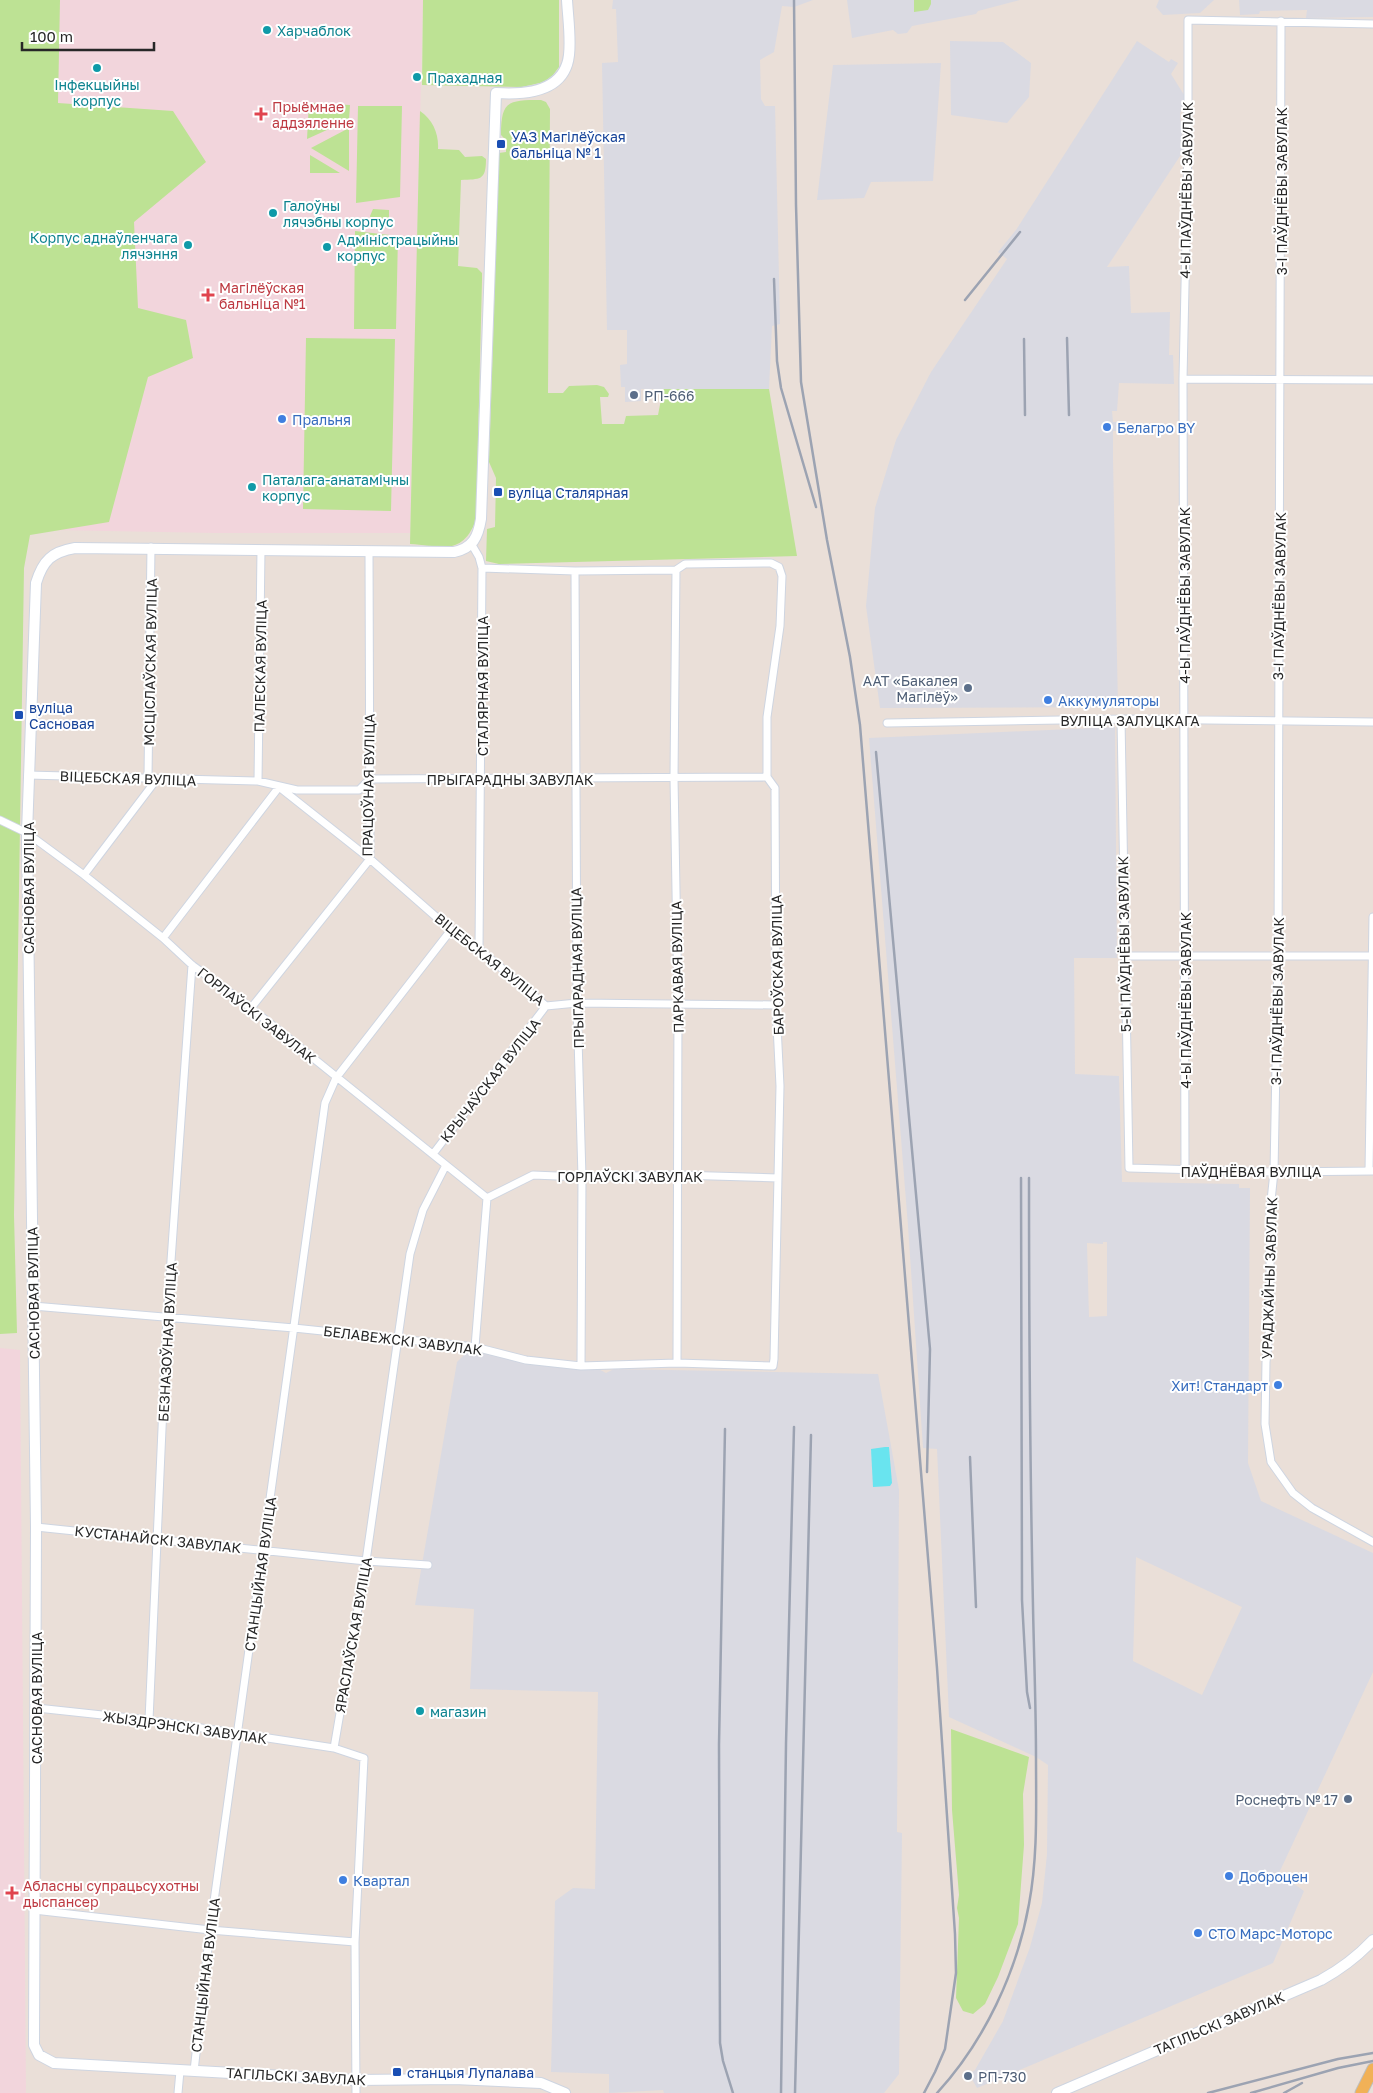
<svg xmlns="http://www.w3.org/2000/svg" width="1373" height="2093" font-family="'Golos Text',sans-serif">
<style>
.industrial{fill:#dadae2;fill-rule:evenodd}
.medical{fill:#f2d5dc}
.green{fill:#bde294}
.water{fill:#69e4ef}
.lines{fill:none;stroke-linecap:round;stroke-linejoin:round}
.street-casing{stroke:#ced5e1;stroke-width:9}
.secondary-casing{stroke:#ced5e1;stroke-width:12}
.primary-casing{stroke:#bebebe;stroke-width:13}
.street{stroke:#fff;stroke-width:7}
.secondary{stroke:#fff;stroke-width:10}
.primary{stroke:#f1b157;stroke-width:11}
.rail{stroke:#9ca3b2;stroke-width:2.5}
.culture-dot{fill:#0f9aa8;stroke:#fff;stroke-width:2}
.health-dot{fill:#e0444e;stroke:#fff;stroke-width:2}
.transit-dot{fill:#1a4fb4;stroke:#fff;stroke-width:2}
.service-dot{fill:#5c6f8a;stroke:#fff;stroke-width:2}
.shop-dot{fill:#3f7fe0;stroke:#fff;stroke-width:2}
.labels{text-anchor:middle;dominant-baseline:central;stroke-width:4;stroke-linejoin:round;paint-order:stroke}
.culture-label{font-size:14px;fill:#0d838f;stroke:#fff;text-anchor:start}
.health-label{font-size:14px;fill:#be3a42;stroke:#fff;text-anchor:start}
.transit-label{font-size:14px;fill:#164399;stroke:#fff;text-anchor:start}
.street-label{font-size:14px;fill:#272727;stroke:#fff}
.service-label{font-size:14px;fill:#4e5e75;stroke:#fff;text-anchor:start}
.shop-label{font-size:14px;fill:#366cbe;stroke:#fff;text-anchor:start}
</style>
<rect width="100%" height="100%" fill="#eadfd8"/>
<!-- industrial -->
<path class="industrial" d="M613 0H813L794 7 782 6 774 52 760 60 761 99 765 106H775L779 278 780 324 772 326 769 389H641V401L625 402V387H621L620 365 627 364V330H607L602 63 618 62 616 9H612Z
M847 0H1020L978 11 976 14 912 26 907 33 898 34 893 30 852 38Z
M1159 0H1214L1200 13 1163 15 1156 7Z
M1239 0H1373V17L1306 18 1307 10 1260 11 1259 14 1240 15Z
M950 41 1003 42 1031 63 1029 97 1007 123 951 115Z
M1137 41 1169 62 1171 59 1178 63 1171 74 1186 98 1180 114 1184 150 1107 267 1129 266 1131 313 1170 312 1169 355H1173L1174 384 1119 383 1117 411H1112L1113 422H1117V431H1113V459L1118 707 880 708 866 606 875 508 896 440 931 372 1007 259 998 252 1016 230Z
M941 63 933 181 871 182 864 198 817 200 833 65Z
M1115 727 1117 958H1074L1075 1074 1119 1076 1122 1182 1239 1184V1188H1250L1248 1463 1261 1501 1373 1553V1672L1279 1873 1304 1891 1273 1963 977 2088 969 2074 975 2070 1003 2021 1030 1947 1042 1903 1047 1854 1048 1765 1036 1757 949 1717 937 1449 923 1448 908 1226 869 738ZM1103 1242H1107V1316L1089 1317 1087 1243 1103 1244ZM1136 1557 1242 1607 1202 1695 1133 1661Z
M467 1352 589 1364 606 1373 614 1369 878 1374 899 1490 897 1832 902 1833 899 2074 884 2093H664L663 2090 609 2093V2074L551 2072 555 1901 573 1888 595 1889 598 1692 470 1689 474 1609 415 1605 457 1362Z"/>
<!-- medical -->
<path class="medical" d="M0 0H423L410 533H215L0 529Z
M0 1348 20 1350 26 2093H0Z"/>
<!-- green -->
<path class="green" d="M0 0H60L58 103 173 111 206 162 134 222 138 308 186 320 193 358 148 377 109 522 30 535 24 568 14 1215 17 1333 0 1334Z
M423 0H559V67L553 75 544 82 522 87 422 85Z
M914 0H931V4L928 10 914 12Z
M541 100 546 102 550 109 548 393H563L569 386 597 385 604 387 609 394 608 397H600L602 424H624L626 416 658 415 663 389H769L797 556 499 564 486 561 487 529 495 527 496 478 489 462 499 153 506 152V140L501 135C501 101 508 100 541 100Z
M309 103 350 105 349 120 307 139Z
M358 106H402L400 197 356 203Z
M420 111C433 120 439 134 438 149L459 150 465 157 482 156 486 159C486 181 480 179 461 180L458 266 477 268 482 273V280L476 520C462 556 443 546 410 544Z
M349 128V171L311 148Z
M310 155 340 173H310Z
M373 209 389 210V224H372L370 216Z
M355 231 398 236 396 329H354Z
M306 338 395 339 391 511 303 509Z
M951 1729 1029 1757 1023 1794 1024 1845 1018 1924 998 1977 985 2004 973 2014 963 2011 956 1998 959 1918 957 1908 959 1895 952 1810Z"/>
<!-- water -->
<path class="water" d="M885 1447H889L892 1483 890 1486 873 1487 871 1449Z"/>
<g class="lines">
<defs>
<path id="street" d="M1281 21 1278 957 1274 1172 1270 1210V1325L1266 1362 1265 1424 1271 1462 1293 1493 1312 1508 1373 1542
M1183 379 1373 380
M472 545 479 557 482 568 479 949
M676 570 674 778 678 1003 677 1363
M575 571 577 1003 582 1177 581 1366
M1121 719 1129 1168 1274 1172 1373 1171
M887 723 1121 719 1373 722
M28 775 258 781 297 790H359L370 779 767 777
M148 777 151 547
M258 781 261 550
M0 820 27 833 84 875 163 938 192 965 251 1008 487 1198
M84 875 157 779
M163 938 279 787 370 859 451 930 479 949 546 1006 577 1003 776 1005
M1124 956H1373
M251 1008 370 859 369 551
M433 1154 546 1006
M1185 1171 1183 379 1188 146V20L1373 24
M1369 1171 1373 917
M487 1198 533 1175 582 1177 679 1175 778 1178
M33 1306 294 1328 475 1347 526 1360 581 1366 677 1363 773 1366 774 1359 780 1086 776 1005 775 788 767 777V717L780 626 782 576 779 567 771 563 685 564 676 570 575 571 482 568
M475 1347 487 1198
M36 1527 366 1561 428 1565
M37 1708 149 1720 334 1748
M149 1720 167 1317 192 965
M34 1910 210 1930 355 1942
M194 2071 210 1930 325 1103 336 1078 451 930
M178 2093 180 2071
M356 2093 355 1942 364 1758 334 1748 366 1561 410 1254 423 1210 446 1165"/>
<path id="secondary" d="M565 2093 541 2083 454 2079 356 2080 54 2063 39 2055 34 2045 36 1527 27 833 36 583C43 560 52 552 75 548L454 552C473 548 478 537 481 519L496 93C525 95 565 92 569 55 571 37 568 18 567 0
M1057 2093 1321 1980C1341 1969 1357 1957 1373 1940"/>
<path id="primary" d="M1361 2093 1373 2069"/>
</defs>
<!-- street casing -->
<use href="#street" class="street-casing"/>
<!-- secondary casing -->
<use href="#secondary" class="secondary-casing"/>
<!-- primary casing -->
<use href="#primary" class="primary-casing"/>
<!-- street -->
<use href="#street" class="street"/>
<!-- secondary -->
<use href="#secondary" class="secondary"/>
<!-- primary -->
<use href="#primary" class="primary"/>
<!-- rail -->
<path class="rail" d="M794 0 796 205 801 382 827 540 850 657 860 725 937 1668 955 1934 956 1973 945 2049 935 2072 924 2093
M774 279 777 361 781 388 816 507
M965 300 1020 232
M1067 338 1069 415
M1024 339 1025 415
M876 752 930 1349 927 1472
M1021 1178 1022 1600 1027 1692 1030 1708
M725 1429 719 1745 720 2043 723 2061 733 2093
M970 1457 976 1607
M781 2093 786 1744 794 1427
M795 2093 811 1435
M937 2093C984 2042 1017 1972 1029 1904 1038 1856 1036 1807 1036 1758 1036 1708 1034 1658 1033 1607 1030 1464 1029 1321 1029 1178
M1208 2093 1338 2059 1373 2053
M1251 2093 1338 2068 1373 2061
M1284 2093 1302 2083"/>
</g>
<!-- markers -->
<g class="culture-dot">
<circle cx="267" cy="30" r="5"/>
<circle cx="97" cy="68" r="5"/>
<circle cx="417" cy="77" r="5"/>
<circle cx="273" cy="213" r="5"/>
<circle cx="188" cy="245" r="5"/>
<circle cx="327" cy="247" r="5"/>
<circle cx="252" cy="487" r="5"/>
<circle cx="420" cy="1711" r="5"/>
</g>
<g class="health-dot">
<path d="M258.5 106.5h5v5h5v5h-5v5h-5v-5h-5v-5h5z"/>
<path d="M205.5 287.5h5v5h5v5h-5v5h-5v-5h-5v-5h5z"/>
<path d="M9.5 1885.5h5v5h5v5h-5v5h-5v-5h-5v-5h5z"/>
</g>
<g class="transit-dot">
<rect x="496" y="139" width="10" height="10" rx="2.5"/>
<rect x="493" y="487" width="10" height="10" rx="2.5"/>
<rect x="14" y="710" width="10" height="10" rx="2.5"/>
<rect x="392" y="2067" width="10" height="10" rx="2.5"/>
</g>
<g class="service-dot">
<circle cx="634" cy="395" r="5"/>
<circle cx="968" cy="688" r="5"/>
<circle cx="1348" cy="1799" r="5"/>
<circle cx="968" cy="2076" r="5"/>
</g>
<g class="shop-dot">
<circle cx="282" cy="419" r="5"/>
<circle cx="1107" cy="427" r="5"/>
<circle cx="1048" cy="700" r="5"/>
<circle cx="1278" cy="1385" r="5"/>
<circle cx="1229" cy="1876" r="5"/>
<circle cx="343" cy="1880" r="5"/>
<circle cx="1198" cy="1933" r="5"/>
</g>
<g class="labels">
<!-- culture labels -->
<g class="culture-label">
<text x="277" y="30">Харчаблок</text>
<text x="427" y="77">Прахадная</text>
<text x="97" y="84" text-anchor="middle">Інфекцыйны<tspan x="97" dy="16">корпус</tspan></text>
<text x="283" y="205">Галоўны<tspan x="283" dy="16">лячэбны корпус</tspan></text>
<text x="178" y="237" text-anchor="end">Корпус аднаўленчага<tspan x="178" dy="16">лячэння</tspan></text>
<text x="337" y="239">Адміністрацыйны<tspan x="337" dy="16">корпус</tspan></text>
<text x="262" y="479">Паталага-анатамічны<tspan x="262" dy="16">корпус</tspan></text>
<text x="430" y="1711">магазин</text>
</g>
<!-- health labels -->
<g class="health-label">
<text x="272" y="106">Прыёмнае<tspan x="272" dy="16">аддзяленне</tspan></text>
<text x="219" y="287">Магілёўская<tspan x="219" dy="16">бальніца №1</tspan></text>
<text x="23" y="1885">Абласны супрацьсухотны<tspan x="23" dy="16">дыспансер</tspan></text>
</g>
<!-- transit labels -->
<g class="transit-label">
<text x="511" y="136">УАЗ Магілёўская<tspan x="511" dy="16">бальніца № 1</tspan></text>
<text x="508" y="492">вуліца Сталярная</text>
<text x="29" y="707">вуліца<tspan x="29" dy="16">Сасновая</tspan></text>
<text x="407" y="2072">станцыя Лупалава</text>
</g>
<!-- street labels -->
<g class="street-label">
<text transform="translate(1186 190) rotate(-89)">4-Ы ПАЎДНЁВЫ ЗАВУЛАК</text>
<text transform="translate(1281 191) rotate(-90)">3-І ПАЎДНЁВЫ ЗАВУЛАК</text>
<text transform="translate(1184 595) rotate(-90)">4-Ы ПАЎДНЁВЫ ЗАВУЛАК</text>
<text transform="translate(1279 596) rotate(-89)">3-І ПАЎДНЁВЫ ЗАВУЛАК</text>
<text transform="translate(150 662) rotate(-89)">МСЦІСЛАЎСКАЯ ВУЛІЦА</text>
<text transform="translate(260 666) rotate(-89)">ПАЛЕСКАЯ ВУЛІЦА</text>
<text transform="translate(482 686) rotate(-90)">СТАЛЯРНАЯ ВУЛІЦА</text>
<text x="1130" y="720">ВУЛІЦА ЗАЛУЦКАГА</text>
<text transform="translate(128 778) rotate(2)">ВІЦЕБСКАЯ ВУЛІЦА</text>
<text x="510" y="779">ПРЫГАРАДНЫ ЗАВУЛАК</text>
<text transform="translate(368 785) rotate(-89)">ПРАЦОЎНАЯ ВУЛІЦА</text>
<text transform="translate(28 888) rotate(-90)">САСНОВАЯ ВУЛІЦА</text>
<text transform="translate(1124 944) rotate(-91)">5-Ы ПАЎДНЁВЫ ЗАВУЛАК</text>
<text transform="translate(490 959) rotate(39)">ВІЦЕБСКАЯ ВУЛІЦА</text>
<text transform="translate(777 965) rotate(-91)">БАРОЎСКАЯ ВУЛІЦА</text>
<text transform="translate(677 967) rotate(-91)">ПАРКАВАЯ ВУЛІЦА</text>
<text transform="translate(577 968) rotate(-91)">ПРЫГАРАДНАЯ ВУЛІЦА</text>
<text transform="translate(1185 1000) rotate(-90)">4-Ы ПАЎДНЁВЫ ЗАВУЛАК</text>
<text transform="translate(1277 1001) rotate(-89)">3-І ПАЎДНЁВЫ ЗАВУЛАК</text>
<text transform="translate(257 1015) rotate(38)">ГОРЛАЎСКІ ЗАВУЛАК</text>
<text transform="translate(490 1080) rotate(-52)">КРЫЧАЎСКАЯ ВУЛІЦА</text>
<text x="1251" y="1171">ПАЎДНЁВАЯ ВУЛІЦА</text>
<text x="630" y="1176">ГОРЛАЎСКІ ЗАВУЛАК</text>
<text transform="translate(1269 1278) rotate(-88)">УРАДЖАЙНЫ ЗАВУЛАК</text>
<text transform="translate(33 1293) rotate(-91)">САСНОВАЯ ВУЛІЦА</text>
<text transform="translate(403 1340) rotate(7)">БЕЛАВЕЖСКІ ЗАВУЛАК</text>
<text transform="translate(167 1342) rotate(-87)">БЕЗНАЗОЎНАЯ ВУЛІЦА</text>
<text transform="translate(158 1539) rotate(6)">КУСТАНАЙСКІ ЗАВУЛАК</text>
<text transform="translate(260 1574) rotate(-82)">СТАНЦЫЙНАЯ ВУЛІЦА</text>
<text transform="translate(353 1635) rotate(-80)">ЯРАСЛАЎСКАЯ ВУЛІЦА</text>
<text transform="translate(36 1698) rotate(-90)">САСНОВАЯ ВУЛІЦА</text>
<text transform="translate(185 1727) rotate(8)">ЖЫЗДРЭНСКІ ЗАВУЛАК</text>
<text transform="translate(205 1975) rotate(-83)">СТАНЦЫЙНАЯ ВУЛІЦА</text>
<text transform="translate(1219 2023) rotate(-23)">ТАГІЛЬСКІ ЗАВУЛАК</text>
<text transform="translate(296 2076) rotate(3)">ТАГІЛЬСКІ ЗАВУЛАК</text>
</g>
<!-- service labels -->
<g class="service-label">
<text x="644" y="395">РП-666</text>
<text x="958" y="680" text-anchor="end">ААТ «Бакалея<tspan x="958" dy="16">Магілёў»</tspan></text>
<text x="1338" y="1799" text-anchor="end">Роснефть № 17</text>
<text x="978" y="2076">РП-730</text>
</g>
<!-- shop labels -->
<g class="shop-label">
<text x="292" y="419">Пральня</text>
<text x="1117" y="427">Белагро BY</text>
<text x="1058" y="700">Аккумуляторы</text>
<text x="1268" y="1385" text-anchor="end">Хит! Стандарт</text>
<text x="1239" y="1876">Доброцен</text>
<text x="353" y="1880">Квартал</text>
<text x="1208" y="1933">СТО Марс-Моторс</text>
</g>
</g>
<!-- scale -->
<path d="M22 42v8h132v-8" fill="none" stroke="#272727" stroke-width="2.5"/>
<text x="30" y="42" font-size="15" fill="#272727" stroke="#ffffff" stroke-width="4" paint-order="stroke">100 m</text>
</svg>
